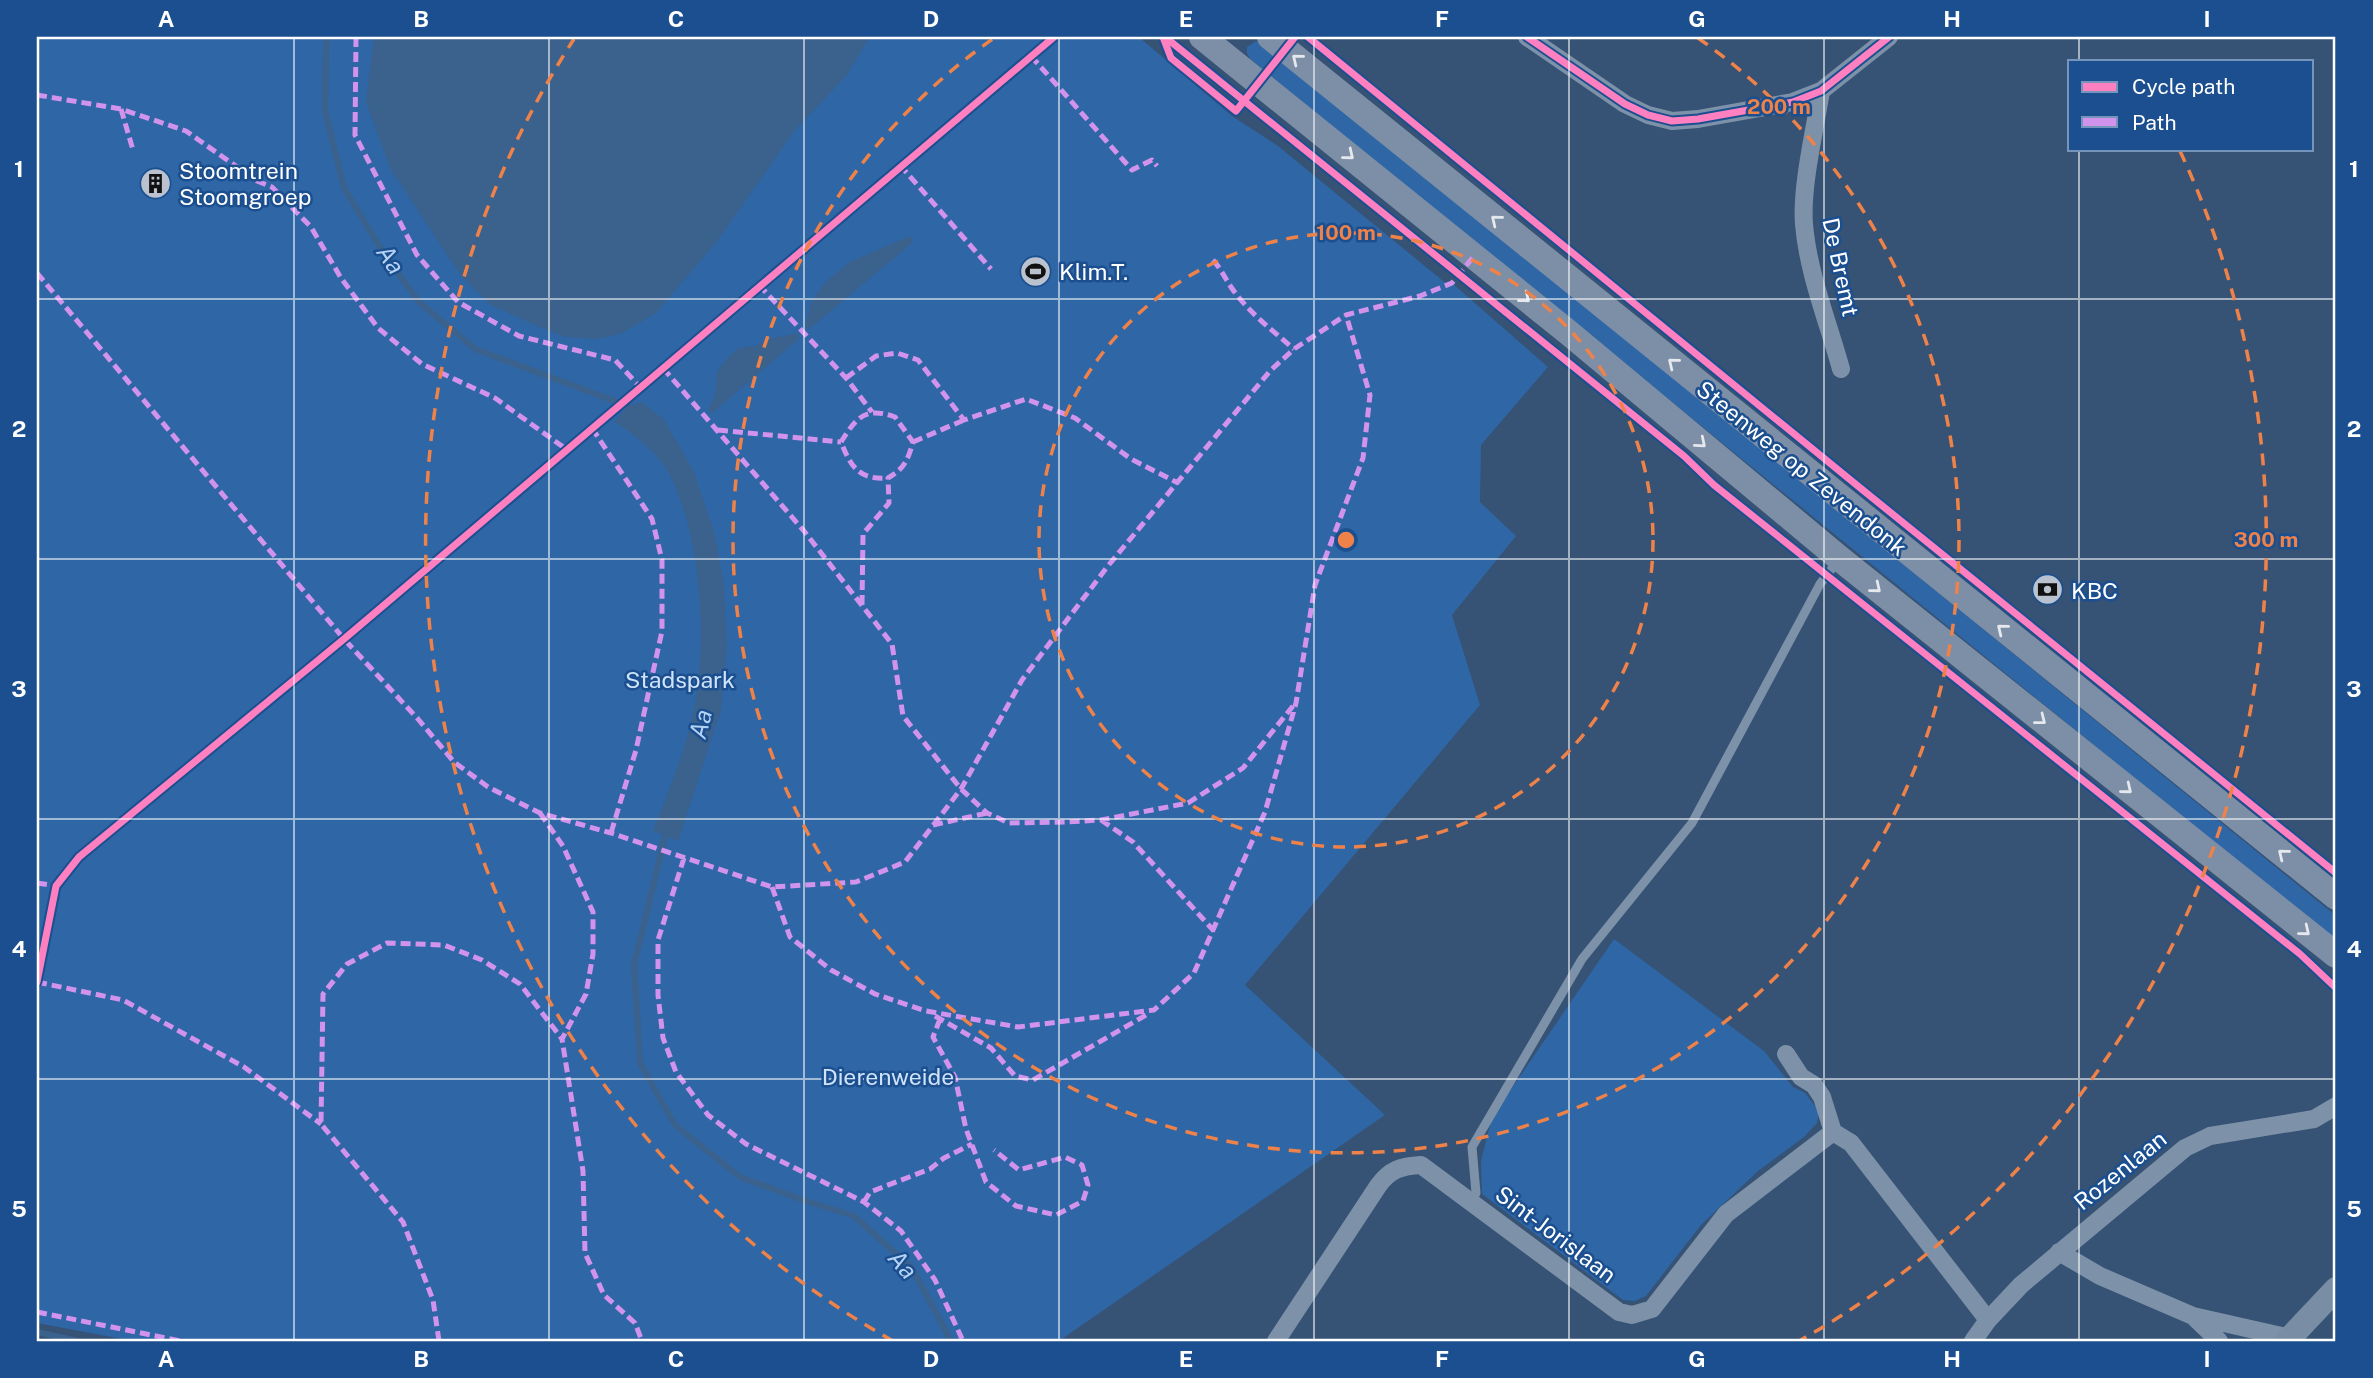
<svg xmlns="http://www.w3.org/2000/svg" width="2373" height="1378" font-family="'Public Sans',sans-serif">
<style>
.green{fill:#2f66a5}
.water{fill:#3b618d}
.lines{fill:none;stroke-linecap:round;stroke-linejoin:round}
.stream{stroke:#3b618d;stroke-width:6}
.lane{stroke:#7d92a8;stroke-width:9}
.street{stroke:#7d92a8;stroke-width:18}
.secondary{stroke:#798da4;stroke-width:24}
.primary{stroke:#7d8ea7;stroke-width:26}
.quiet{stroke:#d193ec;stroke-width:5;stroke-dasharray:10 5;stroke-linecap:butt}
.cycleway-casing{stroke:#1b4f8f;stroke-width:11}
.cycleway{stroke:#ff80c0;stroke-width:7}
.oneway{stroke:#e5e8ed}
.grid{fill:none;stroke:#fff;stroke-width:2;stroke-opacity:0.55}
.ring{fill:none;stroke:#ee8249;stroke-width:3.5;stroke-dasharray:12 9}
.labels{text-anchor:middle;dominant-baseline:central;stroke-width:5;stroke-linejoin:round;paint-order:stroke}
.poi-label{font-size:23px;fill:#fff;stroke:#1b4f8f;text-anchor:start}
.street-label{font-size:23px;fill:#fff;stroke:#1b4f8f}
.park-label{font-size:23px;fill:#cfe3fa;stroke:#1b4f8f}
.water-label{font-size:24px;font-style:italic;fill:#b5d3f5;stroke:#1b4f8f}
.centre{fill:#ee8249;stroke:#1b4f8f;stroke-width:3.5}
.ring-label{font-size:21px;text-anchor:middle;font-weight:bold;fill:#ee8249;stroke:#1b4f8f;stroke-width:5;stroke-linejoin:round;paint-order:stroke}
.neatline{fill:none;stroke:#fff;stroke-width:2.5}
.grid-label{font-size:23px;text-anchor:middle;font-weight:bold;fill:#fff}
</style>
<rect width="100%" height="100%" fill="#365274"/>
<!-- green -->
<path class="green" d="M37 37H1139L1232 116 1278 146 1448 285 1452 283 1548 367 1481 445 1480 502 1516 536 1452 615 1480 705 1245 985 1385 1115 1059 1341H133L37 1323Z
M1256 41 1263 44 2336 916V942L1250 59 1247 53V47Z
M1614 939 1764 1051 1793 1087 1805 1093 1819 1111 1817 1123 1804 1137 1758 1171 1701 1225 1646 1296 1635 1301 1623 1300 1482 1194 1481 1161 1492 1117Z"/>
<!-- water -->
<path class="water" d="M374 37H870L846 76 795 130 718 240 656 313 622 333 598 339 565 337 533 324 491 305 461 276 390 168 366 102Z
M910 236 913 239V242L808 330 805 325 811 303 823 285 834 275 850 262Z
M798 333 799 339 712 413 709 411V407L715 397 717 372 728 357 739 348 755 346 770 339Z
M642 402 664 420 694 472 715 535 724 586 727 647 721 710 678 841 653 831C669 789 687 748 695 704 707 639 701 530 668 472 656 452 634 433 614 422L628 406Z"/>
<g class="lines">
<!-- stream -->
<path class="stream" d="M328 37 326 48 325 110 344 188 386 257 420 303 475 349 628 406 633 411
M666 832 634 965 640 1063 675 1125 740 1177 806 1201 854 1216 912 1268 951 1341
M37 1332 78 1341"/>
<!-- lane -->
<path class="lane" d="M1471 1201 1476 1193 1472 1147 1582 959 1692 823 1820 584 1837 562"/>
<!-- street -->
<path class="street" d="M1527 37 1625 104 1648 115 1672 121 1698 119 1793 102 1821 91 1889 37
M1821 91C1815 129 1801 187 1804 224 1808 273 1828 322 1841 369
M1786 1054 1801 1077 1814 1085 1822 1097 1833 1132
M2059 1252 2100 1276 2193 1316 2290 1338
M2193 1316 2219 1341
M1276 1341 1378 1186C1390 1169 1402 1166 1421 1165L1619 1312 1632 1315 1652 1309 1726 1214 1833 1132 1851 1143 1988 1320
M1973 1341 1988 1320 2021 1285 2185 1148 2210 1136 2314 1119 2336 1106"/>
<!-- secondary -->
<path class="secondary" d="M2287 1341 2336 1289"/>
<!-- primary -->
<path class="primary" d="M1202 37 1569 333 1839 558 2336 955
M1270 37 2336 897"/>
<!-- quiet -->
<path class="quiet" d="M356 37 355 135 417 255 458 302 519 336 615 360 640 387
M1031 56 1132 170 1152 160 1157 166
M37 95 121 109 186 131 257 181 272 187 311 227 341 278 378 328 422 364 495 398 566 449
M121 109 133 150
M900 165 991 269
M1213 260C1221 269 1225 278 1231 287 1247 311 1272 330 1294 349
M37 273 344 639 418 719 454 762 488 787 540 813 611 833 772 887 856 882 905 862 961 789 1022 680 1107 567 1270 371 1294 349 1346 315 1420 296 1452 283 1474 256
M759 285 846 378 872 412
M663 368 804 531 892 644 903 716 961 789 987 813 1009 823 1065 822 1101 820 1188 803 1243 768 1293 706
M846 378 876 356 897 353 918 360 964 420 1026 399 1075 418 1131 459 1178 483
M592 428 652 519 662 560V631L636 750 611 833
M718 430 841 442
M913 442 964 420
M862 605 863 534 889 503 888 478C904 469 908 460 913 442L895 417C865 406 856 418 841 442 851 467 859 480 888 478
M540 813 563 846 593 912V954L586 994 562 1039 583 1171 585 1253 604 1295 635 1323 642 1341
M1101 820 1133 842 1214 931
M933 825 987 813
M684 858 658 940V995L663 1038 676 1072 708 1115 746 1144 864 1202 901 1231 935 1280 963 1341
M37 883 56 886
M772 887 790 937 831 970 875 994 926 1011 1018 1027 1154 1010 1194 973 1265 812 1296 703 1315 585 1363 458 1370 395 1346 315
M37 982 123 1000 244 1067 321 1124
M935 1016 991 1048 1015 1076 1033 1080 1148 1014
M940 1019 933 1037 955 1077 966 1129 986 1182 1016 1206 1056 1215 1083 1201 1088 1185 1082 1165 1065 1157 1019 1170 994 1150
M864 1202 870 1192 930 1169 944 1158 972 1144
M37 1312 181 1341
M439 1341 433 1300 403 1222 321 1124 323 994 347 964 387 943 444 945 482 960 520 984 562 1039"/>
<defs>
<path id="cycleway" d="M1163 37 1171 58 1236 111 1295 37
M1165 37 1684 456 1714 485 2300 954 2336 988
M1308 37 1864 491 2336 873
M1527 37 1625 104 1648 115 1672 121 1698 119 1793 102 1821 91 1889 37
M37 982 56 886 79 857 344 639 1054 37"/>
</defs>
<!-- cycleway casing -->
<use href="#cycleway" class="cycleway-casing"/>
<!-- cycleway -->
<use href="#cycleway" class="cycleway"/>
</g>
<!-- one-way arrows -->
<defs><path id="oneway-chevron" d="M-2-3.5L2.5 0L-2 3.5" fill="none" stroke-width="1.6" stroke-linecap="round" stroke-linejoin="round" transform="scale(1.75)"/></defs>
<g class="oneway">
<use href="#oneway-chevron" transform="translate(1297 59) rotate(-141)"/>
<use href="#oneway-chevron" transform="translate(1349 155) rotate(39)"/>
<use href="#oneway-chevron" transform="translate(1496 220) rotate(-141)"/>
<use href="#oneway-chevron" transform="translate(1525 298) rotate(39)"/>
<use href="#oneway-chevron" transform="translate(1673 363) rotate(-141)"/>
<use href="#oneway-chevron" transform="translate(1701 443) rotate(40)"/>
<use href="#oneway-chevron" transform="translate(1876 588) rotate(39)"/>
<use href="#oneway-chevron" transform="translate(2002 629) rotate(-141)"/>
<use href="#oneway-chevron" transform="translate(2041 720) rotate(38)"/>
<use href="#oneway-chevron" transform="translate(2127 789) rotate(39)"/>
<use href="#oneway-chevron" transform="translate(2283 854) rotate(-141)"/>
<use href="#oneway-chevron" transform="translate(2305 931) rotate(39)"/>
</g>
<!-- grid -->
<path class="grid" d="M294 37V1341M549 37V1341M804 37V1341M1059 37V1341M1314 37V1341M1569 37V1341M1824 37V1341M2079 37V61M2079 149V1341M37 299H2336M37 559H2336M37 819H2336M37 1079H2336"/>
<!-- distance rings -->
<g class="ring">
<circle cx="1346" cy="540" r="307"/>
<path d="M1698 38A613 613 0 1 1 994 38"/>
<path d="M893 1341A920 920 0 0 1 574 39M2180 151A920 920 0 0 1 1799 1341"/>
</g>
<!-- icons -->
<defs>
<symbol id="building-disc" viewBox="-11 -11 22 22"><circle r="9.5" fill="#b9c2ce" stroke="#1b4f8f"/><path d="M-4-6H4V6H1V3H-1V6H-4ZM-2.5-4.3h1.7v1.8h-1.7ZM.8-4.3h1.7v1.8H.8ZM-2.5-1h1.7V.8h-1.7ZM.8-1h1.7V.8H.8Z" fill="#111"/></symbol>
<symbol id="stadium-disc" viewBox="-11 -11 22 22"><circle r="9.5" fill="#b9c2ce" stroke="#1b4f8f"/><path d="M0-5a6.5 5 0 1 0 0 10a6.5 5 0 1 0 0-10ZM-3.5-1.8h7v3.6h-7Z" fill="#111"/></symbol>
<symbol id="bank-disc" viewBox="-11 -11 22 22"><circle r="9.5" fill="#b9c2ce" stroke="#1b4f8f"/><path d="M-6-4H6V4H-6ZM0-2.3a2.3 2.3 0 1 0 0 4.6a2.3 2.3 0 1 0 0-4.6Z" fill="#111"/></symbol>
</defs>
<g fill-rule="evenodd">
<use href="#building-disc" x="138" y="166" width="35" height="35"/>
<use href="#stadium-disc" x="1018" y="254" width="35" height="35"/>
<use href="#bank-disc" x="2030" y="572" width="35" height="35"/>
</g>
<g class="labels">
<!-- poi labels -->
<g class="poi-label">
<text x="179" y="170">Stoomtrein<tspan x="179" dy="26">Stoomgroep</tspan></text>
<text x="1059" y="271">Klim.T.</text>
<text x="2071" y="590">KBC</text>
</g>
<!-- street labels -->
<g class="street-label">
<text transform="translate(1841 267) rotate(78)">De Bremt</text>
<text transform="translate(1802 468) rotate(39)">Steenweg op Zevendonk</text>
<text transform="translate(2120 1170) rotate(-39)">Rozenlaan</text>
<text transform="translate(1556 1234) rotate(37)">Sint-Jorislaan</text>
</g>
<!-- park labels -->
<g class="park-label">
<text x="680" y="679">Stadspark</text>
<text x="888" y="1076">Dierenweide</text>
</g>
<!-- water labels -->
<g class="water-label">
<text transform="translate(391 259) rotate(56)">Aa</text>
<text transform="translate(700 724) rotate(-76)">Aa</text>
<text transform="translate(903 1264) rotate(49)">Aa</text>
</g>
</g>
<circle cx="1346" cy="540" r="10" class="centre"/>
<g class="ring-label">
<text x="1779" y="114">200 m</text>
<text x="1346" y="240">100 m</text>
<text x="2266" y="547">300 m</text>
</g>
<!-- border -->
<rect width="2373" height="1378" fill="none" stroke="#1b4f8f" stroke-width="77"/>
<!-- legend -->
<rect x="2068" y="60" width="245" height="91" fill="#1b4f8f" stroke="#7695bc" stroke-width="2"/>
<rect x="2082" y="82" width="35" height="10" fill="#ff80c0" stroke="#7695bc" stroke-width="2"/>
<text x="2132" y="94" font-size="21" fill="#ffffff">Cycle path</text>
<rect x="2082" y="117" width="35" height="10" fill="#d193ec" stroke="#7695bc" stroke-width="2"/>
<text x="2132" y="130" font-size="21" fill="#ffffff">Path</text>
<rect x="38" y="38" width="2296" height="1302" class="neatline"/>
<g class="grid-label">
<text x="166" y="27">A</text>
<text x="421" y="27">B</text>
<text x="676" y="27">C</text>
<text x="931" y="27">D</text>
<text x="1186" y="27">E</text>
<text x="1442" y="27">F</text>
<text x="1697" y="27">G</text>
<text x="1952" y="27">H</text>
<text x="2207" y="27">I</text>
<text x="19" y="177">1</text>
<text x="2354" y="177">1</text>
<text x="19" y="437">2</text>
<text x="2354" y="437">2</text>
<text x="19" y="697">3</text>
<text x="2354" y="697">3</text>
<text x="19" y="957">4</text>
<text x="2354" y="957">4</text>
<text x="19" y="1217">5</text>
<text x="2354" y="1217">5</text>
<text x="166" y="1367">A</text>
<text x="421" y="1367">B</text>
<text x="676" y="1367">C</text>
<text x="931" y="1367">D</text>
<text x="1186" y="1367">E</text>
<text x="1442" y="1367">F</text>
<text x="1697" y="1367">G</text>
<text x="1952" y="1367">H</text>
<text x="2207" y="1367">I</text>
</g>
</svg>
